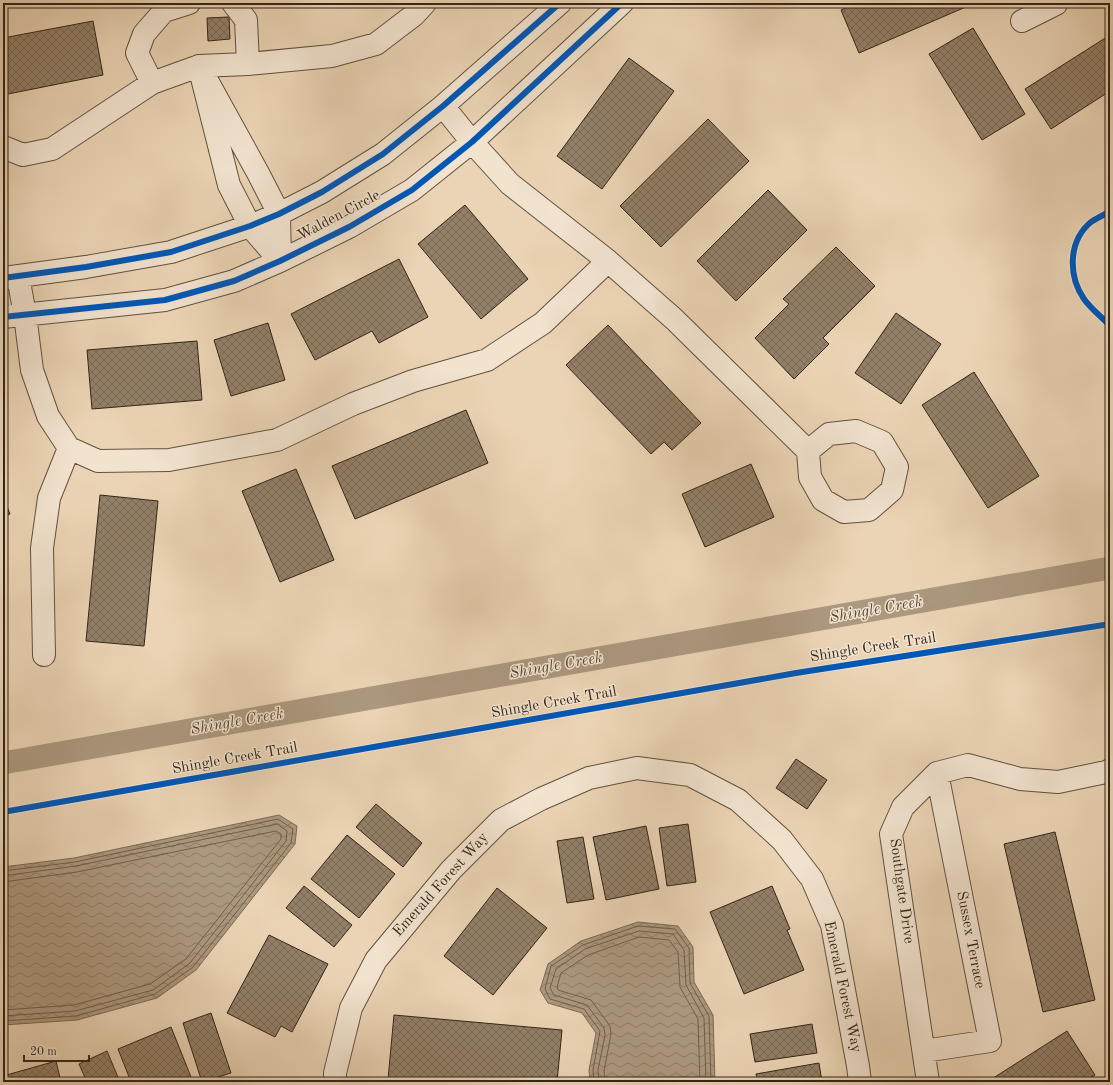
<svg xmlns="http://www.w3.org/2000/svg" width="1113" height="1085" font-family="'Old Standard TT',serif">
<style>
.water{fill:url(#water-waves);stroke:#7c6a55}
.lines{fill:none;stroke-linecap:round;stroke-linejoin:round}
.shore{stroke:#705e4b;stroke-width:1}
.canal{stroke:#ac987f;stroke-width:23}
.building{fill:url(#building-cross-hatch);stroke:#332517}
.minor-casing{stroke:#61513e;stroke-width:24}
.minor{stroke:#f2e3cf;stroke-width:22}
.cycleway-casing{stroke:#f2e3cf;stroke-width:8}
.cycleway{stroke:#0057b8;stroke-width:6}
.labels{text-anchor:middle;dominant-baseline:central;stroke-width:3;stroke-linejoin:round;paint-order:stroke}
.street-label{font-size:15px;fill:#332517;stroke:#f2e3cf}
.water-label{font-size:16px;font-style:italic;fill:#574836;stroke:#f2e3cf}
</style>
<defs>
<pattern id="water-waves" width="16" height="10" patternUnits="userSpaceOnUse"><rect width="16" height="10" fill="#ac987f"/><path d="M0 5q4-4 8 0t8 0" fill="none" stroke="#8d7c67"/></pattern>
<pattern id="building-cross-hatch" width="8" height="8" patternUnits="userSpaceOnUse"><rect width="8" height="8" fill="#938069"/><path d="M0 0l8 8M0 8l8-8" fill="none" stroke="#796955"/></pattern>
</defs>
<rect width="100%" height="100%" fill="#ebd4b5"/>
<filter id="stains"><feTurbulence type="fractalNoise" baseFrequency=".005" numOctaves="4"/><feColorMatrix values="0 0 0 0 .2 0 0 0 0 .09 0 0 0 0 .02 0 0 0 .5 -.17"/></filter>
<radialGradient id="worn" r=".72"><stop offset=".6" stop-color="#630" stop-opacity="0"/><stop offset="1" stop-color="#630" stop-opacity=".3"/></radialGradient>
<!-- water -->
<path class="water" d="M279 815 297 826 295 844 196 970 157 998 77 1020 3 1025V867L74 858Z
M638 922 678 926 693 947 694 982 713 1015 715 1082H590L589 1070 596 1033 582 1013 548 1003 540 990 548 964 581 941Z"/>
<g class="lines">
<!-- shore -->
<path class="shore" d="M3 871 75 862 278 819 293 829 291 843 193 967 155 994 76 1016 3 1021
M3 876 76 866 277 824 287 831 286 841 190 963 153 990 75 1011 3 1016
M3 882 77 872 276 831 281 834V839L186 959 150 984 74 1005 3 1010
M594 1082 593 1070 600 1031 584 1009 550 999 545 989 551 966 583 945 638 926 675 929 689 948 690 983 709 1016 711 1082
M599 1082 598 1070 605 1035 604 1028 587 1005 554 995 550 988 556 969 585 949 639 931 673 934 684 950 686 985 704 1018 706 1082
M605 1082 604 1071 611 1034 610 1026 591 1000 558 990 557 987 561 973 588 955 639 937 669 940 678 952 680 987 698 1019 700 1082"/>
<!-- canal -->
<path class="canal" d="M3 763 1110 568"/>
</g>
<!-- building -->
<path class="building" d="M857 3H975L859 53 841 10Z
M229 17 230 39 208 41 207 18Z
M93 21 103 75 3 95V38Z
M973 28 1025 114 982 140 929 54Z
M1110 35V91L1051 129 1025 89Z
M629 58 674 91 602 189 557 156Z
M708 119 749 161 661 247 620 206Z
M768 190 807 230 736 301 697 261Z
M465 205 528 279 481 319 418 244Z
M836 247 875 286 823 338 829 344 794 379 755 338 789 304 783 299Z
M399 259 428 317 379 343 372 331 315 360 291 314Z
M896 313 941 344 901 404 855 373Z
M268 323 285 380 231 396 214 340Z
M608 325 701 423 672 450 664 442 651 454 566 365Z
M197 341 202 400 92 409 87 350Z
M974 372 1039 476 988 508 922 405Z
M466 410 488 463 355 519 332 466Z
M751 464 774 517 705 547 682 494Z
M296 469 334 560 280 582 242 491Z
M100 495 158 501 144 646 86 641Z
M3 497 10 514 3 517Z
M796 759 827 780 807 809 776 788Z
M376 804 422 843 403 867 356 827Z
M688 824 696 882 667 886 659 828Z
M646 826 659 889 606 900 593 837Z
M1055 832 1095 1000 1043 1012 1004 844Z
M347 835 395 874 359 918 311 879Z
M583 837 594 899 567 903 557 841Z
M304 886 352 925 334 947 286 908Z
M772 886 790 929 787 930 804 970 744 994 710 912Z
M497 888 547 928 493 995 444 956Z
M269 935 328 964 292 1032 281 1026 275 1037 227 1013Z
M211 1013 231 1073 202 1082 183 1023Z
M394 1015 562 1030 557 1082H418L388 1079Z
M812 1024 817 1053 755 1062 750 1034Z
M171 1027 193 1082H131L118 1049Z
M1067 1031 1095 1075 1084 1082H987Z
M107 1051 120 1082H87L79 1064Z
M56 1061 61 1082H3V1076Z
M819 1063 822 1082H758L756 1074Z"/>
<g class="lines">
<defs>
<path id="minor" d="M233 3 246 20 248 64
M1022 21 1056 4
M199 66 258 173 279 214 280 261 250 226 229 185Z
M152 83 137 53 144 34 164 11 189 3
M443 106 472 142 510 184 608 261 674 319 808 451 810 477 823 500 844 512 869 510 892 490 897 467 882 442 856 431 829 434 808 451
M3 147 23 155 52 149 152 83 199 66 248 64 332 56 376 44 414 15 425 3
M18 276 25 315 32 370 48 416 69 448 98 461 169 460 277 440 353 404 413 381 487 360 543 323 608 261
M4 278 86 267 171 252 250 226 279 214 322 192 383 154 443 106 560 3
M3 317 165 300 234 281 280 261 349 227 412 190 472 142 622 3
M44 655 42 548 49 498 69 448
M924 1051 990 1041 937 773
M335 1082V1073L351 1008 376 960 451 870 501 820 541 799 589 778 637 768 690 775 738 800 782 840 812 879 832 925 858 1066 860 1082
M928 1082 891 834 903 807 937 773 968 765 1020 779 1058 782 1106 772 1110 770"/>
</defs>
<!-- minor casing -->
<use href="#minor" class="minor-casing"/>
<!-- minor -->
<use href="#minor" class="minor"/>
<defs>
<path id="cycleway" d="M1110 211C1104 215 1097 218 1091 222 1068 241 1068 276 1084 299 1091 309 1102 317 1110 326
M3 278 86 267 171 252 250 226 279 214 322 192 383 154 443 106 560 3
M3 317 165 300 234 281 280 261 349 227 412 190 472 142 622 3
M3 812 796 673 1110 624"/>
</defs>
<!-- cycleway casing -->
<use href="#cycleway" class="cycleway-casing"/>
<!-- cycleway -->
<use href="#cycleway" class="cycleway"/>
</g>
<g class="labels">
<!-- street labels -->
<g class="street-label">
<text transform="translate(339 216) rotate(-28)">Walden Circle</text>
<text transform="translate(873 648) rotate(-9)">Shingle Creek Trail</text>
<text transform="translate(554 703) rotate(-10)">Shingle Creek Trail</text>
<text transform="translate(235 759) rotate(-10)">Shingle Creek Trail</text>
<text transform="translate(441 885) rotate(-48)">Emerald Forest Way</text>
<text transform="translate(901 891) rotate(82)">Southgate Drive</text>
<text transform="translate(970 940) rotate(79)">Sussex Terrace</text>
<text transform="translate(842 987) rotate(78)">Emerald Forest Way</text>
</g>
<!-- water labels -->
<g class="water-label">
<text transform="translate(876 610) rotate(-10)">Shingle Creek</text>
<text transform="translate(556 666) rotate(-10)">Shingle Creek</text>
<text transform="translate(237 722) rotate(-10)">Shingle Creek</text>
</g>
</g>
<!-- margin -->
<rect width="1113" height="1085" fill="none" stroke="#ebd4b5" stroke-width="16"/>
<rect x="4" y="4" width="1105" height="1077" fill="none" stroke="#332517" stroke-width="2"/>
<rect x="8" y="8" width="1097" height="1069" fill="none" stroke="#332517"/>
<!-- scale -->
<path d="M24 1055v6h65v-6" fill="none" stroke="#332517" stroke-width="2"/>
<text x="30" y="1055" font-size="12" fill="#332517" stroke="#f2e3cf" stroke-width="3" paint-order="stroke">20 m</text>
<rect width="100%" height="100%" filter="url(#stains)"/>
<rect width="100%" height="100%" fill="url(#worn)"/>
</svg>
